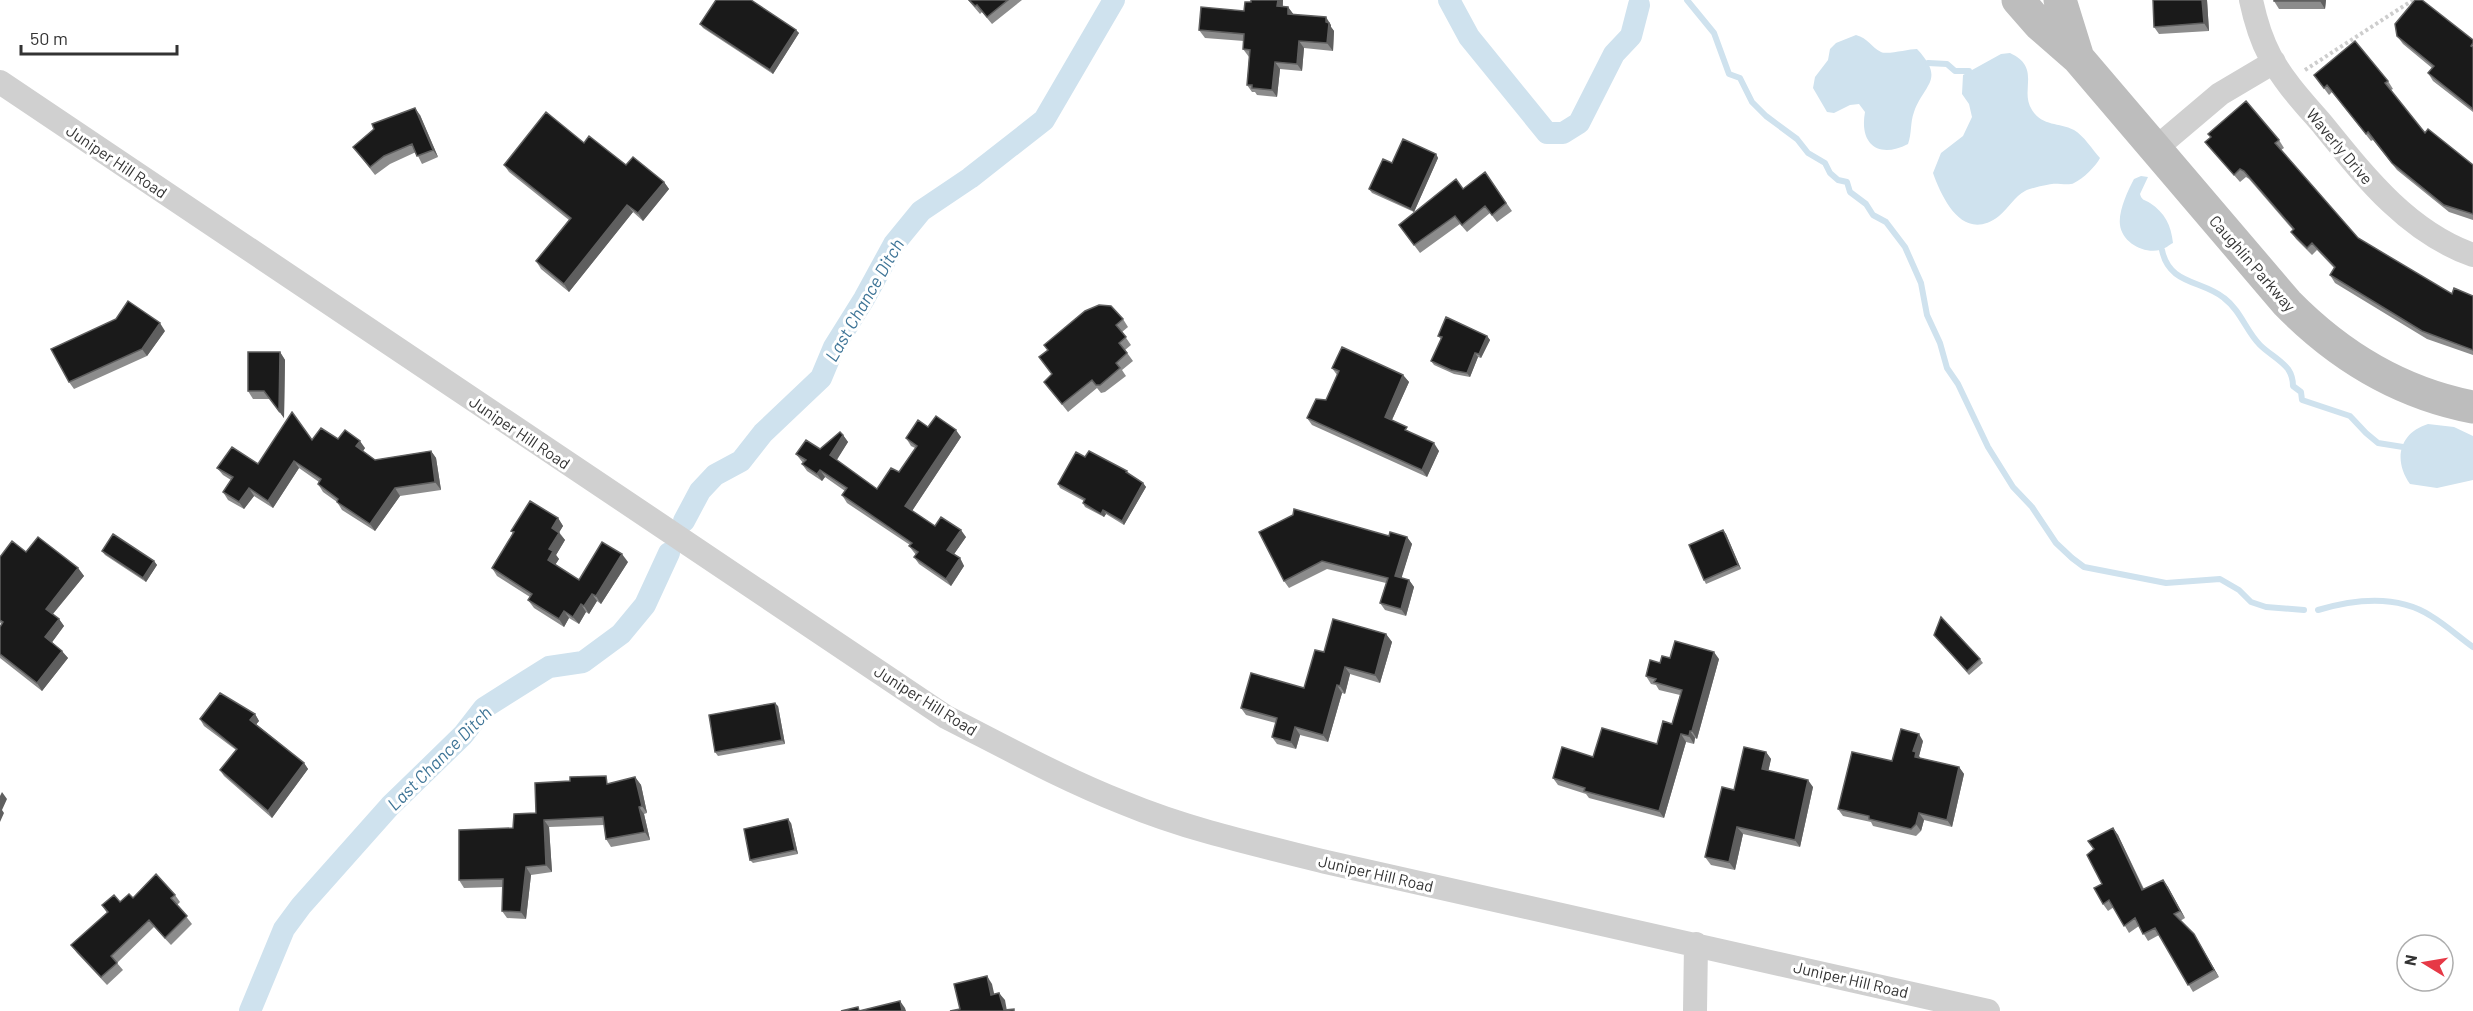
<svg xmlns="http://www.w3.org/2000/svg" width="2473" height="1011" font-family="Barlow,sans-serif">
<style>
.water{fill:#cfe2ee}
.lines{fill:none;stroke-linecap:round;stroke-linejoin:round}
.stream{stroke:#cfe2ee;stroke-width:6}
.canal{stroke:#cfe2ee;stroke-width:22}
.path{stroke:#cdcdcd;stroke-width:4;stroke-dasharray:3 3;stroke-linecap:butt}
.street{stroke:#d0d0d0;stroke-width:24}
.secondary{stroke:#bdbdbd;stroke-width:33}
.wall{fill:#8c8c8c}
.shaded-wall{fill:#5f5f5f}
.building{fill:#1a1a1a;stroke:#5f5f5f;stroke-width:1.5}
.labels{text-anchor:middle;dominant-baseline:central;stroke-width:6;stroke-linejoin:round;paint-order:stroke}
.street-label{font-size:16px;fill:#333;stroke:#fff}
.water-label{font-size:18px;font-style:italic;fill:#3f7597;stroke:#fff}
</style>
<rect width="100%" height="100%" fill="#fff"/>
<!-- water -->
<path class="water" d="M1856 35C1868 38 1871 47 1881 52 1888 55 1908 49 1917 49 1946 80 1924 84 1914 112 1910 123 1912 133 1908 144 1879 159 1859 145 1865 112L1859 104 1850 105 1834 113 1827 112 1813 88 1815 77 1828 60 1830 49 1836 43Z
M2010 53C2042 68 2019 90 2032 110 2043 127 2059 122 2074 130 2084 136 2092 149 2100 158 2096 166 2083 179 2074 183 2069 186 2058 183 2052 184 2045 185 2031 188 2025 191 2015 196 2008 209 1999 216 1964 243 1943 201 1933 173L1941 153 1963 136 1972 117 1969 104 1962 94 1963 75 2001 54Z
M2141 176 2148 177 2140 194C2142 201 2144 199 2150 203 2165 213 2171 225 2173 243 2169 245 2165 249 2160 250 2143 254 2122 242 2120 225 2118 212 2128 190 2134 179Z
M2428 424 2454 427 2473 436V480L2437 488 2410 484C2393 460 2399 433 2428 424Z"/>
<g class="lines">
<!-- stream -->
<path class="stream" d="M1687 0 1714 33 1729 74 1740 78 1752 102 1766 116 1797 139 1808 153 1825 163 1830 173 1838 180 1847 182 1850 192 1866 204 1873 215 1886 222 1905 247 1921 283 1927 315 1940 343 1947 368 1958 384 1988 447 2013 487 2032 507 2056 543 2072 558 2084 567 2166 583 2220 579 2239 590 2251 602 2266 607 2304 610
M1928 63 1947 64 1955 71H1969
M2162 250C2169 285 2202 280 2224 298 2241 311 2246 331 2260 345 2269 354 2280 359 2288 369 2292 375 2293 379 2293 386L2301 392 2302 400 2350 416 2366 433 2378 443 2403 447
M2318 610C2355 599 2397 594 2431 616 2446 625 2459 637 2473 647"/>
<!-- canal -->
<path class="canal" d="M1449 0 1469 37 1547 133H1563L1579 123 1614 54 1631 36 1639 5
M684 521 700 491 715 475 741 461 763 433 821 378 834 347 864 299 894 244 921 211 970 178 1044 120 1114 0
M250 1011 284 929 301 906 390 806 463 735 484 708 549 667 583 662 621 634 645 605 669 553"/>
<!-- path -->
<path class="path" d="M2305 70 2413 0"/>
<!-- street -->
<path class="street" d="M2251 0C2255 19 2261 39 2270 56 2284 82 2304 103 2323 125 2365 177 2408 232 2473 255
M0 82 946 717C1005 747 1063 779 1124 803 1189 830 1258 845 1326 862L1988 1011
M2155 149 2220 94 2274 62
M1695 1011 1696 944"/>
<!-- secondary -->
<path class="secondary" d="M2018 0 2039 24 2078 58 2287 303C2339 356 2400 393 2473 407
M2060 0 2078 58"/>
</g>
<!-- wall -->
<path class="wall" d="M968 0H1022L992 24 982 12 980 14Z
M1283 0V7H1288L1293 14 1331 25V27L1334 31 1333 51 1304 48 1302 71 1280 69 1277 97 1257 95 1255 92H1252L1247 85 1249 57 1243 49 1244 41 1205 38 1199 30 1244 11Z
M2207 0 2209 31 2159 34 2154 27Z
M2326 0 2325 9H2279L2274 1Z
M700 24 796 30 799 33 773 74 703 28Z
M2397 36 2473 40V112L2433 81 2428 73 2432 68 2403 44Z
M2314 75 2388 81 2393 89 2391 90 2425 133 2473 165V220L2449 212 2397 170 2373 140 2371 141 2332 92 2329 95Z
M420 115 438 157 422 164 416 152 390 164 375 175 353 147Z
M2279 140 2284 148 2281 150 2358 238 2452 294 2473 296V355L2427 339 2335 283 2330 275 2334 268 2317 250 2312 255 2296 239 2291 232 2293 230 2249 179 2246 177 2240 182 2211 149 2205 142Z
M584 143 626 165 664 182 669 189 643 221 633 212 569 292 541 269 536 261 569 220 509 172 504 165Z
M1436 154 1438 158 1414 212 1372 193 1369 189Z
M1485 172 1512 211 1497 222 1490 213 1467 232 1460 224 1420 253 1399 225 1463 189Z
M1123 319 1128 327 1122 332 1131 345 1125 350 1133 361 1122 370 1126 376 1105 392 1101 393 1097 388 1068 412 1044 382 1052 374 1039 357Z
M165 331 147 356 74 389 69 382Z
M1438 336H1487L1490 340 1481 358 1478 357 1470 377 1454 374 1434 365 1431 361 1441 339Z
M280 352 285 360 284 418 270 399H253L248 391Z
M1332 368 1403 375 1409 382 1392 420 1439 451 1427 477 1312 425 1307 418 1326 400 1337 375Z
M928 427 961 437 912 511 935 526 966 537 954 554 960 558 964 566 951 586 919 564 914 557 916 555 909 546 910 545 847 503 842 495 845 491 825 477 822 481 807 471 802 464 803 463 796 454 820 449 843 435 848 442 836 460 877 489 899 472 915 448 911 446 906 438Z
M338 439 365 448 363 451 375 460 431 451 436 458 441 490 400 496 375 531 342 510 337 502 323 492 318 484 319 482 299 468 273 508 254 496 244 509 228 500 223 492 231 480 223 475 217 468 258 464 312 440Z
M1085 457 1127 471 1129 474 1143 483 1146 487 1124 525 1106 514 1104 517 1085 507 1083 503 1084 501 1060 488 1058 484Z
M1293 515 1389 536 1407 537 1412 544 1401 578 1409 580 1414 587 1406 616 1385 610 1380 603 1386 583 1327 569 1289 588 1284 581Z
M558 518 563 526 559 532 565 540 556 555 559 559 555 565 579 580 628 562 601 604 597 601 589 614 586 612 579 624 569 618 564 627 534 608 528 600 530 597 497 576 492 568 513 533 511 531Z
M1723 530 1726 534 1741 569 1706 584 1704 580Z
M102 551 154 561 157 565 146 582 105 555Z
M26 552 78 568 84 576 53 614 59 619 64 626 52 642 68 658 42 691 0 658V627L2 624 0 623V557Z
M1386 634 1392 642 1380 683 1350 674 1345 694 1342 693 1328 742 1300 735 1296 749 1277 744 1272 737 1276 723 1246 715 1241 708 1304 688 1324 652Z
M1934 635 1980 659 1983 663 1969 675Z
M1670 658 1719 659 1697 739 1695 738 1694 744 1686 742 1664 818 1589 798 1586 794 1558 785 1553 778 1593 757 1657 744 1672 724 1680 695 1659 690 1656 685 1651 684 1646 676 1660 663Z
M778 706 785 744 718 756 715 752Z
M255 714 259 721 256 724 304 763 308 769 272 818 224 776 220 770 236 750 204 726 200 719Z
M1923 741 1919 756 1920 758 1959 767 1964 774 1952 827 1924 820 1921 831 1916 836 1873 826 1871 822 1843 816 1838 809Z
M1766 752 1771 759 1768 771 1813 787 1800 847 1743 834 1735 870 1711 865 1705 857 1734 790Z
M635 777 641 785 647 813 644 814 650 840 611 847 606 839 604 825 549 827 552 872 531 875 526 919 507 918 502 911 503 887 464 888 459 880 513 828 536 813 611 783Z
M791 823 798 854 753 863 750 860Z
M2113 828 2118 835 2144 889 2163 880 2168 887 2185 918 2180 921 2194 934 2198 941 2219 977 2193 992 2159 935 2148 941 2139 926 2129 933 2114 907 2108 911 2103 904 2102 884 2094 850Z
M175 895 180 902 177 905 192 924 171 945 154 927 117 963 123 970 107 985 77 953 71 945 107 913 102 905 133 898Z"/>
<!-- shaded-wall -->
<path class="shaded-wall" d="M1278 0H1283L1282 14 1277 6Z
M2202 0H2207L2209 31 2204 23Z
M2320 0H2326L2325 9 2320 1Z
M1288 7 1294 15 1288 14Z
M1326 17 1331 25V27L1334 31 1333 51 1327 43 1326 22Z
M796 30 799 33 773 74 770 70Z
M1299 41 1304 48 1302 71 1297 64Z
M1275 62 1280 69 1277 97 1272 90Z
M415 108 420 115 438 157 433 150Z
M1436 154 1438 158 1414 212 1411 209Z
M664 182 669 189 643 221 638 213Z
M627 205 633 212 569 292 564 284Z
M160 323 165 331 147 356 142 349Z
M1487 336 1490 340 1481 358 1479 354Z
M280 352 285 360 284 418 279 411Z
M1475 353 1478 357 1470 377 1467 373Z
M1403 375 1409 382 1390 424 1385 417Z
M956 430 961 437 910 514 905 506Z
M843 435 848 442 835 463 830 455Z
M360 441 365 448 361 454 356 446Z
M1434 443 1439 451 1427 477 1422 470Z
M431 451 436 458 441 490 435 482Z
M294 461 299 468 273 508 268 501Z
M820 470 825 477 822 481 817 474Z
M1143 483 1146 487 1124 525 1122 521Z
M249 488 254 496 244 509 239 502Z
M395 488 400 496 375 531 370 524Z
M1103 510 1106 514 1104 517 1101 514Z
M558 518 563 526 557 536 552 528Z
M961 530 966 537 952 557 947 550Z
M1723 530 1726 534 1741 569 1738 565Z
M559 533 565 540 556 555 559 559 553 568 548 560 549 549Z
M1407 537 1412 544 1400 583 1395 576Z
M622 554 628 562 601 604 596 596Z
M960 558 964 566 951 586 946 579Z
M154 561 157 565 146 582 143 578Z
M78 568 84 576 51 616 46 609Z
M1409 580 1414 587 1406 616 1401 609Z
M592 594 597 601 589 614 584 606Z
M581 604 586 612 579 624 573 617Z
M564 611 569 618 564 627 559 619Z
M59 619 64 626 50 645 45 637Z
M1386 634 1392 642 1380 683 1375 675Z
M62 651 68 658 42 691 37 683Z
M1714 652 1719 659 1697 739 1692 731Z
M1345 667 1350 674 1345 694 1340 686Z
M1337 685 1342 693 1328 742 1323 735Z
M775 703 778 706 785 744 782 740Z
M255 714 259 721 255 726 250 720Z
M1295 727 1300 735 1296 749 1291 742Z
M1690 731 1695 738 1694 744 1689 736Z
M1681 734 1686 742 1664 818 1659 811Z
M1919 734 1923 741 1919 756 1921 759 1915 757 1913 751Z
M1766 752 1771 759 1767 777 1762 769Z
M304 763 308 769 272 818 268 811Z
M1959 767 1964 774 1952 827 1947 820Z
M635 777 641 785 647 813 642 806Z
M1808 780 1813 787 1800 847 1795 840Z
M2 792 7 799 2 810 4 813 0 822V796Z
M639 807 644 814 650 840 645 832Z
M1919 813 1924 820 1921 831 1916 824Z
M788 819 791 823 798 854 795 850Z
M544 820 549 827 552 872 546 865Z
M1737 827 1743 834 1735 870 1729 862Z
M2113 828 2118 835 2147 897 2142 890Z
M526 867 531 875 526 919 521 912Z
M2163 880 2168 887 2185 918 2180 911Z
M2194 934 2198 941 2219 977 2214 970Z
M987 976 992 984 996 1002 991 995Z
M999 993 1005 1000 1007 1011H1004Z
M900 1001 905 1008 906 1011H902Z"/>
<!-- building -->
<path class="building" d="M716 0H751L796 30 770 70 700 24Z
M969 0H1008L987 17 977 5 975 6Z
M1251 0H1278L1277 6 1288 7V14L1326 17V22L1329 23 1327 43 1299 41 1297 64 1275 62 1272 90 1252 88V85H1247L1250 50 1243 49 1244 34 1199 30 1201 7 1244 11 1245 2H1251Z
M2153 0H2202L2204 23 2154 27Z
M2274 0H2320V1H2274Z
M2415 0H2422L2473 40V43L2471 46 2473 47V109L2428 73 2434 66 2397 36 2395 24Z
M2355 41 2388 81 2385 83 2425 133 2428 129 2473 165V214L2444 205 2392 163 2368 132 2366 134 2327 85 2324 88 2314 75Z
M2246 101 2279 140 2275 143 2358 238 2452 294 2454 288 2473 296V350L2422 331 2330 275 2335 267 2312 243 2307 248 2291 232 2294 229 2244 171 2240 169 2234 175 2205 142 2211 137 2208 134Z
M415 108 433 150 417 156 412 144 384 156 370 167 353 147 374 129 372 124Z
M546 112 584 143 589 136 626 165 633 157 664 182 638 213 627 205 564 284 536 261 571 218 504 165Z
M1403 139 1436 154 1411 209 1369 189 1383 159 1392 163Z
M1485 172 1506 203 1492 215 1485 206 1462 225 1455 216 1414 245 1399 225 1456 179 1463 189Z
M128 301 160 323 142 349 69 382 51 349 116 319Z
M1099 305 1111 306 1123 319 1116 325 1126 337 1119 343 1127 353 1116 363 1120 368 1100 385H1096L1092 380 1062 404 1044 382 1052 374 1039 357 1048 350 1044 345 1085 311Z
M1446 317 1487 336 1479 354 1475 353 1467 373 1451 370 1431 361 1442 337 1438 336Z
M1342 347 1403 375 1385 417 1407 427 1405 430 1434 443 1422 470 1307 418 1316 399 1326 400 1339 371 1332 368Z
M248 352H280L279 411 264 391H248Z
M292 412 312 440 321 428 338 439 345 430 360 441 356 446 375 460 431 451 435 482 395 488 370 524 337 502 338 499 318 484 321 479 294 461 268 501 249 488 239 502 223 492 233 477 217 468 232 447 258 464Z
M936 416 956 430 905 506 935 526 941 517 961 530 947 550 960 558 946 579 914 557 918 552 909 546 912 543 842 495 847 488 820 470 817 474 802 464 806 460 796 454 806 440 820 449 840 432 843 435 830 455 877 489 891 468 899 472 917 446 906 438 918 420 928 427Z
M1089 451 1127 471 1126 472 1143 483 1122 521 1103 510 1101 514 1083 503 1085 499 1058 484 1076 452 1085 457Z
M530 501 558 518 552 528 559 533 549 549 553 551 548 560 579 580 602 542 622 554 596 596 592 594 584 606 581 604 573 617 564 611 559 619 528 600 532 594 492 568 514 532 511 531Z
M1294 509 1389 536 1390 532 1407 537 1395 576 1409 580 1401 609 1380 603 1388 578 1322 561 1284 581 1259 532 1293 515Z
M1723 530 1738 565 1704 580 1689 545Z
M113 534 154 561 143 578 102 551Z
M38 537 78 568 46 609 59 619 45 637 62 651 37 683 0 654V627L3 622 0 620V557L12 541 26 552Z
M1941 617 1980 659 1967 671 1934 635Z
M1333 619 1386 634 1375 675 1345 667 1340 686 1337 685 1323 735 1295 727 1291 742 1272 737 1277 718 1241 708 1251 673 1304 688 1315 650 1324 652Z
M1675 641 1714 652 1692 731H1690L1689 736 1681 734 1659 811 1584 791 1585 788 1553 778 1562 747 1593 757 1602 728 1657 744 1663 721 1672 724 1682 690 1654 682 1656 679 1646 676 1650 660 1660 663 1662 656 1670 658Z
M220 693 255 714 250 720 304 763 268 811 220 770 237 749 200 719Z
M775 703 782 740 715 752 709 715Z
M1901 729 1919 734 1913 751 1916 752 1915 757 1959 767 1947 820 1919 813 1916 824 1911 829 1869 819V816L1838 809 1852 752 1892 761Z
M1744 747 1766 752 1762 769 1808 780 1795 840 1737 827 1729 862 1705 857 1722 787 1734 790Z
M606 776 607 784 635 777 642 806 639 807 645 832 606 839 603 817 544 820 546 865 526 867 521 912 502 911 503 879 459 880V830L513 828 514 814 536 813 535 783 570 781V777Z
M788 819 795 850 750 860 744 829Z
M2113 828 2142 890 2163 880 2180 911 2174 914 2194 934 2214 970 2188 985 2155 928 2143 934 2135 918 2124 926 2109 900 2103 904 2094 888 2102 884 2087 855 2094 849 2088 841Z
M156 874 175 895 171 898 187 916 165 938 149 920 111 956 117 963 101 977 71 945 108 912 102 905 114 895 120 902 129 894 133 898Z
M987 976 991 995 999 993 1004 1010 1014 1009V1011H950L960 1009 954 984Z
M900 1001 902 1011H841L858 1007 859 1011Z"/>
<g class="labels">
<!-- street labels -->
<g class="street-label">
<text transform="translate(2340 146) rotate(50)">Waverly Drive</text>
<text transform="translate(117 161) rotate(34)">Juniper Hill Road</text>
<text transform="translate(2253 263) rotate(49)">Caughlin Parkway</text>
<text transform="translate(520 432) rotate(34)">Juniper Hill Road</text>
<text transform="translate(926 700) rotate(32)">Juniper Hill Road</text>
<text transform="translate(1376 873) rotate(13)">Juniper Hill Road</text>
<text transform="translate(1851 979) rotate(13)">Juniper Hill Road</text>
</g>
<!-- water labels -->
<g class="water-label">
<text transform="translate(864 300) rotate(-60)">Last Chance Ditch</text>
<text transform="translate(439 758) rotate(-45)">Last Chance Ditch</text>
</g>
</g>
<!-- north arrow -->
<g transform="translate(2425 963) rotate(281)"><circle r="28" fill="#ffffff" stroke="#adadad" stroke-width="1.5"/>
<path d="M0-4.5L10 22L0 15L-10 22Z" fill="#e63946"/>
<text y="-9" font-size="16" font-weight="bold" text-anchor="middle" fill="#333333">N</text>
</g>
<!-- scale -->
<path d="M21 45v9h156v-9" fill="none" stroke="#333333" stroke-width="3"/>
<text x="30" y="45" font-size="18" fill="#333333" stroke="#ffffff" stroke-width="4.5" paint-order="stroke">50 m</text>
</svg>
